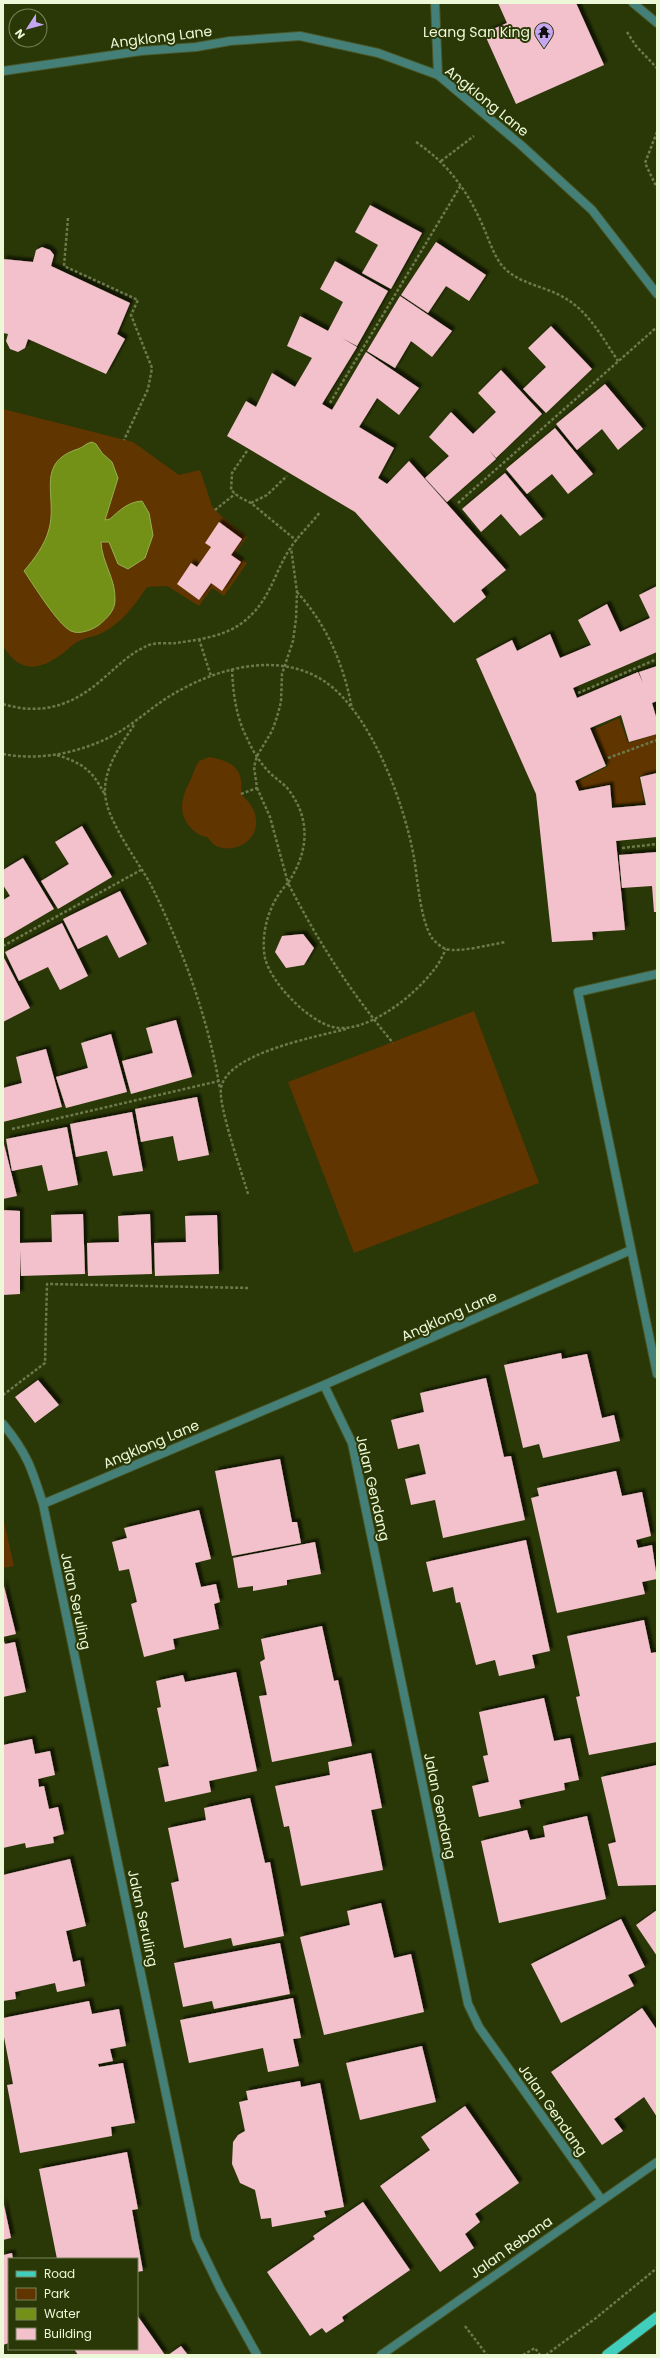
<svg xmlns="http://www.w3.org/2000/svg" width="660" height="2358" font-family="Poppins,sans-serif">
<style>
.green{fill:#603500}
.water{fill:#739117;stroke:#97b051}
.building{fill:#f2c1cc;filter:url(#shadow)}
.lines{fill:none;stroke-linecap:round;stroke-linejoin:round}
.lane-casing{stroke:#495627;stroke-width:10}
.street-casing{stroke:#495627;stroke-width:10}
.primary-casing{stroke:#495627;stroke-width:12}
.path{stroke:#6c794d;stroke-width:2.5;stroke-dasharray:3 2;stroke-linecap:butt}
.lane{stroke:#448077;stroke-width:8}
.street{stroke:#448077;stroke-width:8}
.primary{stroke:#41cfbd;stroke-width:10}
.labels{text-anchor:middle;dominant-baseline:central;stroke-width:4;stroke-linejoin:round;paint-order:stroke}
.poi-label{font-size:14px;fill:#ecf8d7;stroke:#2a3706;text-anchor:end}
.street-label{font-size:14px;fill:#ecf8d7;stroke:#2a3706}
</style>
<defs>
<filter id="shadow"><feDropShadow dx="3.5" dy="-3.5" stdDeviation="1" flood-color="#0009"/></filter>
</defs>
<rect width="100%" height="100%" fill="#2a3706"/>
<!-- green -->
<path class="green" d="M3 409 133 442 179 475 200 470 212 506 220 515 247 537 235 554 247 563 224 596 212 588 199 606 167 586 147 587C134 606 123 622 102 633 95 637 86 637 79 641 72 644 66 652 59 656 36 672 18 671 3 646Z
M619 718 628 743 657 734V772L639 776 644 804 614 805 612 784 579 789 577 782 608 766 593 730Z
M209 757C232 761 244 768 241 794 247 800 253 806 255 814 262 838 237 855 216 846 212 844 210 839 207 837 204 836 201 836 198 834 178 820 179 802 189 783 193 776 194 768 199 761Z
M474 1011 539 1183 354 1253 288 1082Z
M3 1517 14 1566 3 1568Z"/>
<!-- water -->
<path class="water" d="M92 442 96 444 102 453 112 462 118 478 105 520 110 519C120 510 128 502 142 501L149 513 153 535 145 558 128 569 118 564 109 542H101C102 563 116 579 115 600 115 611 107 618 99 625 92 630 79 635 71 631 58 625 33 584 24 571 34 559 45 545 49 529 58 497 34 463 78 449 84 447 86 443 92 442Z"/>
<!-- building -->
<path class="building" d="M498 3H576L604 65 516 104 484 33 507 23Z
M370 205 422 233 391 289 362 273 378 245 355 232Z
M436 242 486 275 469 301 446 286 428 313 401 295Z
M42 247 50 250 54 255 51 266 130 303 117 334 125 339 106 374 28 339 25 348 18 352 10 349 6 341 8 334 3 333V259L33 262 36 250Z
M335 261 388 291 357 346 342 338 357 347 322 404 332 410 366 352 419 388 399 415 377 398 359 427 394 448 378 478 387 484 409 461 506 570 481 590 486 597 454 623 355 512 227 436 246 401 256 407 272 373 295 387 312 358 287 346 300 316 328 331 343 302 320 289Z
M400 296 452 331 432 357 411 341 395 368 367 351Z
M551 326 592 369 546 413 523 389 546 367 528 348Z
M501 370 542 414 496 458 489 450 496 459 447 502 425 478 449 456 429 437 451 412 473 434 496 412 478 393Z
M605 384 643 429 618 450 602 429 577 450 556 424Z
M555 428 593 474 568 494 552 474 527 494 506 469Z
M505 473 543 519 520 536 501 514 481 532 462 509Z
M219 522 242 539 231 555 241 562 222 591 211 583 199 600 177 584 191 563 197 567 211 547 205 543Z
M657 586V652L573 688 577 698 638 672 643 683 639 672 657 666V701L652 703 657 720V734L629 742 621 715 590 728 606 766 575 781 579 791 610 785 612 808 646 805 640 777 657 773V837L616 841 625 930 592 932 593 940 552 942 536 794 476 659 512 640 517 651 550 634 560 658 591 645 578 620 607 604 620 632 650 618 639 595Z
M82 826 112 877 58 909 41 881 69 864 55 842Z
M657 852V912H654L652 886 622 888 619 855Z
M23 858 54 909 3 939V900L10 896 3 885V870Z
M120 891 147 944 119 958 107 935 78 949 63 919Z
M62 923 88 976 60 990 48 967 19 981 5 952Z
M303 934 314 948 304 965 286 968 275 952 282 936Z
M3 956 30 1008 3 1022Z
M176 1020 192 1077 131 1094 122 1061 153 1053 146 1028Z
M111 1034 127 1092 66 1108 56 1077 88 1068 81 1043Z
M46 1049 62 1107 3 1122V1088L22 1083 16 1057Z
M197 1097 209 1155 178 1161 173 1136 141 1142 135 1109Z
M132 1112 143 1171 113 1176 107 1151 76 1157 70 1124Z
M67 1127 78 1185 48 1191 42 1165 12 1171 6 1139Z
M3 1140 17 1196 3 1199Z
M3 1210 20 1211V1243L52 1242 51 1215 83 1214 85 1274 21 1276 20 1250V1294L3 1295Z
M150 1214 152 1274 88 1276 87 1243 119 1242 118 1216Z
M217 1215 219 1274 155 1276 154 1243 186 1242 185 1216Z
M561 1353 562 1359 587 1354 602 1418 614 1415 620 1441 543 1458 539 1444 523 1448 504 1365Z
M486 1378 504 1457 511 1456 525 1520 443 1538 435 1500 411 1505 405 1479 426 1474 419 1444 398 1449 391 1420 424 1412 420 1393Z
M38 1380 59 1405 35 1423 15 1397Z
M280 1459 292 1522H297L301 1543 232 1556 215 1471Z
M616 1471 622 1496 642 1492 651 1536 636 1540 638 1548 652 1545 657 1579 642 1582 645 1594 557 1613 531 1498 539 1496 537 1488Z
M199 1510 211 1559 195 1563 201 1587 216 1584 220 1602 214 1604 219 1629 173 1639 175 1649 144 1657 131 1604 137 1602 129 1569 119 1571 112 1542 127 1538 124 1528Z
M526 1540 550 1651 532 1655 535 1668 499 1676 495 1660 476 1665 460 1602 456 1603 453 1587 433 1592 426 1562Z
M315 1542 321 1574 287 1580V1585L253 1591V1586L238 1588 233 1558Z
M3 1582 16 1634 3 1637Z
M644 1620 651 1653 657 1652V1742L589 1755 576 1697 580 1696 567 1636Z
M322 1626 334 1681 338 1680 352 1746 272 1762 259 1696 267 1695 260 1662 265 1659 261 1639Z
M3 1638 5 1644 15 1642 26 1692 3 1697Z
M236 1672 257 1771 209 1781 211 1792 165 1802 158 1768 169 1766 157 1708 161 1707 156 1681 183 1675 185 1682Z
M544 1698 554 1741 570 1738 579 1780 564 1783 565 1790 519 1800 521 1808 479 1817 472 1786 489 1782 483 1756 488 1755 479 1712Z
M32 1739 35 1754 50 1751 55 1775 38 1779 39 1787 44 1786 49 1809 58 1807 64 1834 53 1837 54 1843 26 1848 25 1843 3 1848V1745Z
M371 1753 382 1808 371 1810 383 1870 301 1886 289 1826 284 1827 275 1786 330 1775 328 1762Z
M657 1765V1885L618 1886 608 1844 616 1842 601 1777Z
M250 1798 265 1863 270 1862 284 1936 233 1946 231 1938 184 1948 171 1883 179 1881 168 1828 206 1820 204 1808Z
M587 1816 606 1899 499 1923 481 1841 527 1830 530 1840 545 1837 543 1826Z
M70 1859 86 1926 66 1931 73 1962 80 1960 85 1986 57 1992 55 1983 15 1992 16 1999 3 2001V1875Z
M381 1903 394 1958 411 1954 424 2012 324 2035 300 1937 350 1925 347 1911Z
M657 1910V1956L636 1925Z
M621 1919 645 1967 628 1975 634 1986 561 2023 531 1964Z
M280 1943 290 1994 214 2009 212 2001 183 2007 174 1963Z
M293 1998 301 2038 293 2039 299 2066 268 2072 263 2048 189 2063 180 2020Z
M89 2001 92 2014 119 2009 126 2046 110 2049 113 2061 98 2064 99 2067 123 2063 135 2123 111 2127 112 2136 20 2153 7 2085 13 2084 3 2032V2018Z
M642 2008 657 2030V2117L644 2097 614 2119 623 2131 602 2145 551 2072Z
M422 2046 436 2102 360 2120 346 2063Z
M300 2081 301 2087 320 2083 344 2207 324 2211 326 2217 272 2227 271 2218 261 2219 255 2190 240 2183 232 2164 233 2142 238 2135 245 2131 239 2102 248 2100 246 2091Z
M465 2106 519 2183 475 2214 480 2222 465 2234 474 2248 440 2272 380 2186 430 2150 421 2137Z
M127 2152 138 2209 132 2210 143 2271 137 2272V2259H57L39 2169Z
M3 2200 11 2238 3 2240Z
M363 2202 410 2270 342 2317 344 2321 326 2333 322 2328 310 2336 267 2272 315 2239 313 2236Z
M12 2253 13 2259H9V2343L3 2345V2255Z
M137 2315 165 2355H78L74 2349H137Z
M181 2346 188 2355H168Z"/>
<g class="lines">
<defs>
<path id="lane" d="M3 71 141 51 196 47 230 41 300 36 378 53 438 75 521 145 592 210 657 294
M578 992 657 974"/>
<path id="street" d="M435 3 438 75
M633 3 657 23
M578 992 657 1374
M324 1385 352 1443 468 2004 479 2027 601 2199
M3 1424C27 1453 32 1469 43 1504L196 2238 220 2288 257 2355
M43 1504 324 1385 631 1250
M381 2355 657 2162"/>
<path id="primary" d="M607 2355 657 2317"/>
</defs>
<!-- lane casing -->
<use href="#lane" class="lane-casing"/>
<!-- street casing -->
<use href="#street" class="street-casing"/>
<!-- primary casing -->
<use href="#primary" class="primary-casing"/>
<!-- path -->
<path class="path" d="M627 32 636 46 657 68
M657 132 645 163 657 188
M416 142C447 163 467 190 482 224 488 237 492 251 500 263 516 285 546 285 568 300 590 314 604 340 618 361
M441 161 474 136
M68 218 64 266 138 300 131 315 152 368 148 389 124 440
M330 403 461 185
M247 451 232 473 231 490 239 497 251 503 297 541
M251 503 267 495 287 476
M458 503 657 327
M215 510 235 494
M297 592C327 625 344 665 352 709
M199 639 211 676
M232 669C233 693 236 718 248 740 253 752 261 764 270 773 276 779 283 783 288 789 312 820 308 853 288 883 319 943 349 990 393 1043
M578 693 657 659
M3 704C39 715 69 707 98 683 115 669 129 653 149 645 157 642 168 644 176 643 198 640 225 636 242 623 271 601 273 574 291 547 299 535 311 524 320 512
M134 725C121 745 104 767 105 793 106 820 138 861 151 885 183 950 208 1017 220 1089
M3 754C39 761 78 753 110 737 134 725 152 706 175 693 218 668 278 651 324 681 371 712 405 805 414 858 418 881 420 919 432 938 434 941 442 948 446 949 459 953 492 944 506 942
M57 755C84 764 92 770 105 795
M608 758 657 740
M257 788 270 817 288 883C270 901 260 932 265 958 271 983 308 1021 333 1027 365 1035 414 996 432 972 438 966 442 957 446 949
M241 794 257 788 254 767 257 756 272 731 277 717 281 702 282 674 293 641 296 619 297 592 291 548
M622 848 657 844
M3 946 141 870
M12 1129 219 1081
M248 1194C242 1173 218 1106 221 1088 227 1053 316 1037 346 1029
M3 1395 45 1363 47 1284 250 1288
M465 2326 487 2355
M523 2355 535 2348 540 2355
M546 2355 596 2318 657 2268"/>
<!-- lane -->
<use href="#lane" class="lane"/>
<!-- street -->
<use href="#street" class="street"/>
<!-- primary -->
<use href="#primary" class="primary"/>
</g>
<!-- icons -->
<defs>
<symbol id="temple-pin" viewBox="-11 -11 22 30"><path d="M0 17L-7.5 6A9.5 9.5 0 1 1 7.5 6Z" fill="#c5a6f0" stroke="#2a3706"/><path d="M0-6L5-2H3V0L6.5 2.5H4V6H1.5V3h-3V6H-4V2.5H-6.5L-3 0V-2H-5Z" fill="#111"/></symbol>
</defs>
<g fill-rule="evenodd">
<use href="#temple-pin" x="533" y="21" width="22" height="30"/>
</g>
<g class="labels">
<!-- poi labels -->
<g class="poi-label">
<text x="530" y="32">Leang San King</text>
</g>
<!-- street labels -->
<g class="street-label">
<text transform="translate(161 37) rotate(-7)">Angklong Lane</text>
<text transform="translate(487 101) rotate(39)">Angklong Lane</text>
<text transform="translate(449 1316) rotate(-24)">Angklong Lane</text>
<text transform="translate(151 1444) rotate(-23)">Angklong Lane</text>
<text transform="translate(373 1488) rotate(77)">Jalan Gendang</text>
<text transform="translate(76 1601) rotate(78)">Jalan Seruling</text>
<text transform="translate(440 1806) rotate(78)">Jalan Gendang</text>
<text transform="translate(143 1918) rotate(78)">Jalan Seruling</text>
<text transform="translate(553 2110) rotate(55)">Jalan Gendang</text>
<text transform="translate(511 2247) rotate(-35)">Jalan Rebana</text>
</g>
</g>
<!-- border -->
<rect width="660" height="2358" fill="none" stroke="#ecf8d7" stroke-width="8"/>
<!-- legend -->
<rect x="8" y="2258" width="130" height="92" fill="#2a3706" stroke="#78845a"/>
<rect x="16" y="2271" width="20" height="6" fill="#41cfbd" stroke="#78845a"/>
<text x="44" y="2278" font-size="12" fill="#ecf8d7">Road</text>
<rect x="16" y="2288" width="20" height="12" fill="#603500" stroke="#78845a"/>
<text x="44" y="2298" font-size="12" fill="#ecf8d7">Park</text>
<rect x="16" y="2308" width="20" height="12" fill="#739117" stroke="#78845a"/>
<text x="44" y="2318" font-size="12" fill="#ecf8d7">Water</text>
<rect x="16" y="2328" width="20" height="12" fill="#f2c1cc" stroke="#78845a"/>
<text x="44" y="2338" font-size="12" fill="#ecf8d7">Building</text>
<!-- north arrow -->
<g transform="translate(28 28) rotate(234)"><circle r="19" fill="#2a3706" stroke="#78845a"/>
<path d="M0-3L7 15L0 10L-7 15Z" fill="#c5a6f0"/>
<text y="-6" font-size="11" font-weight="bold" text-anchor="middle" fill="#ecf8d7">N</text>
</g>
</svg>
